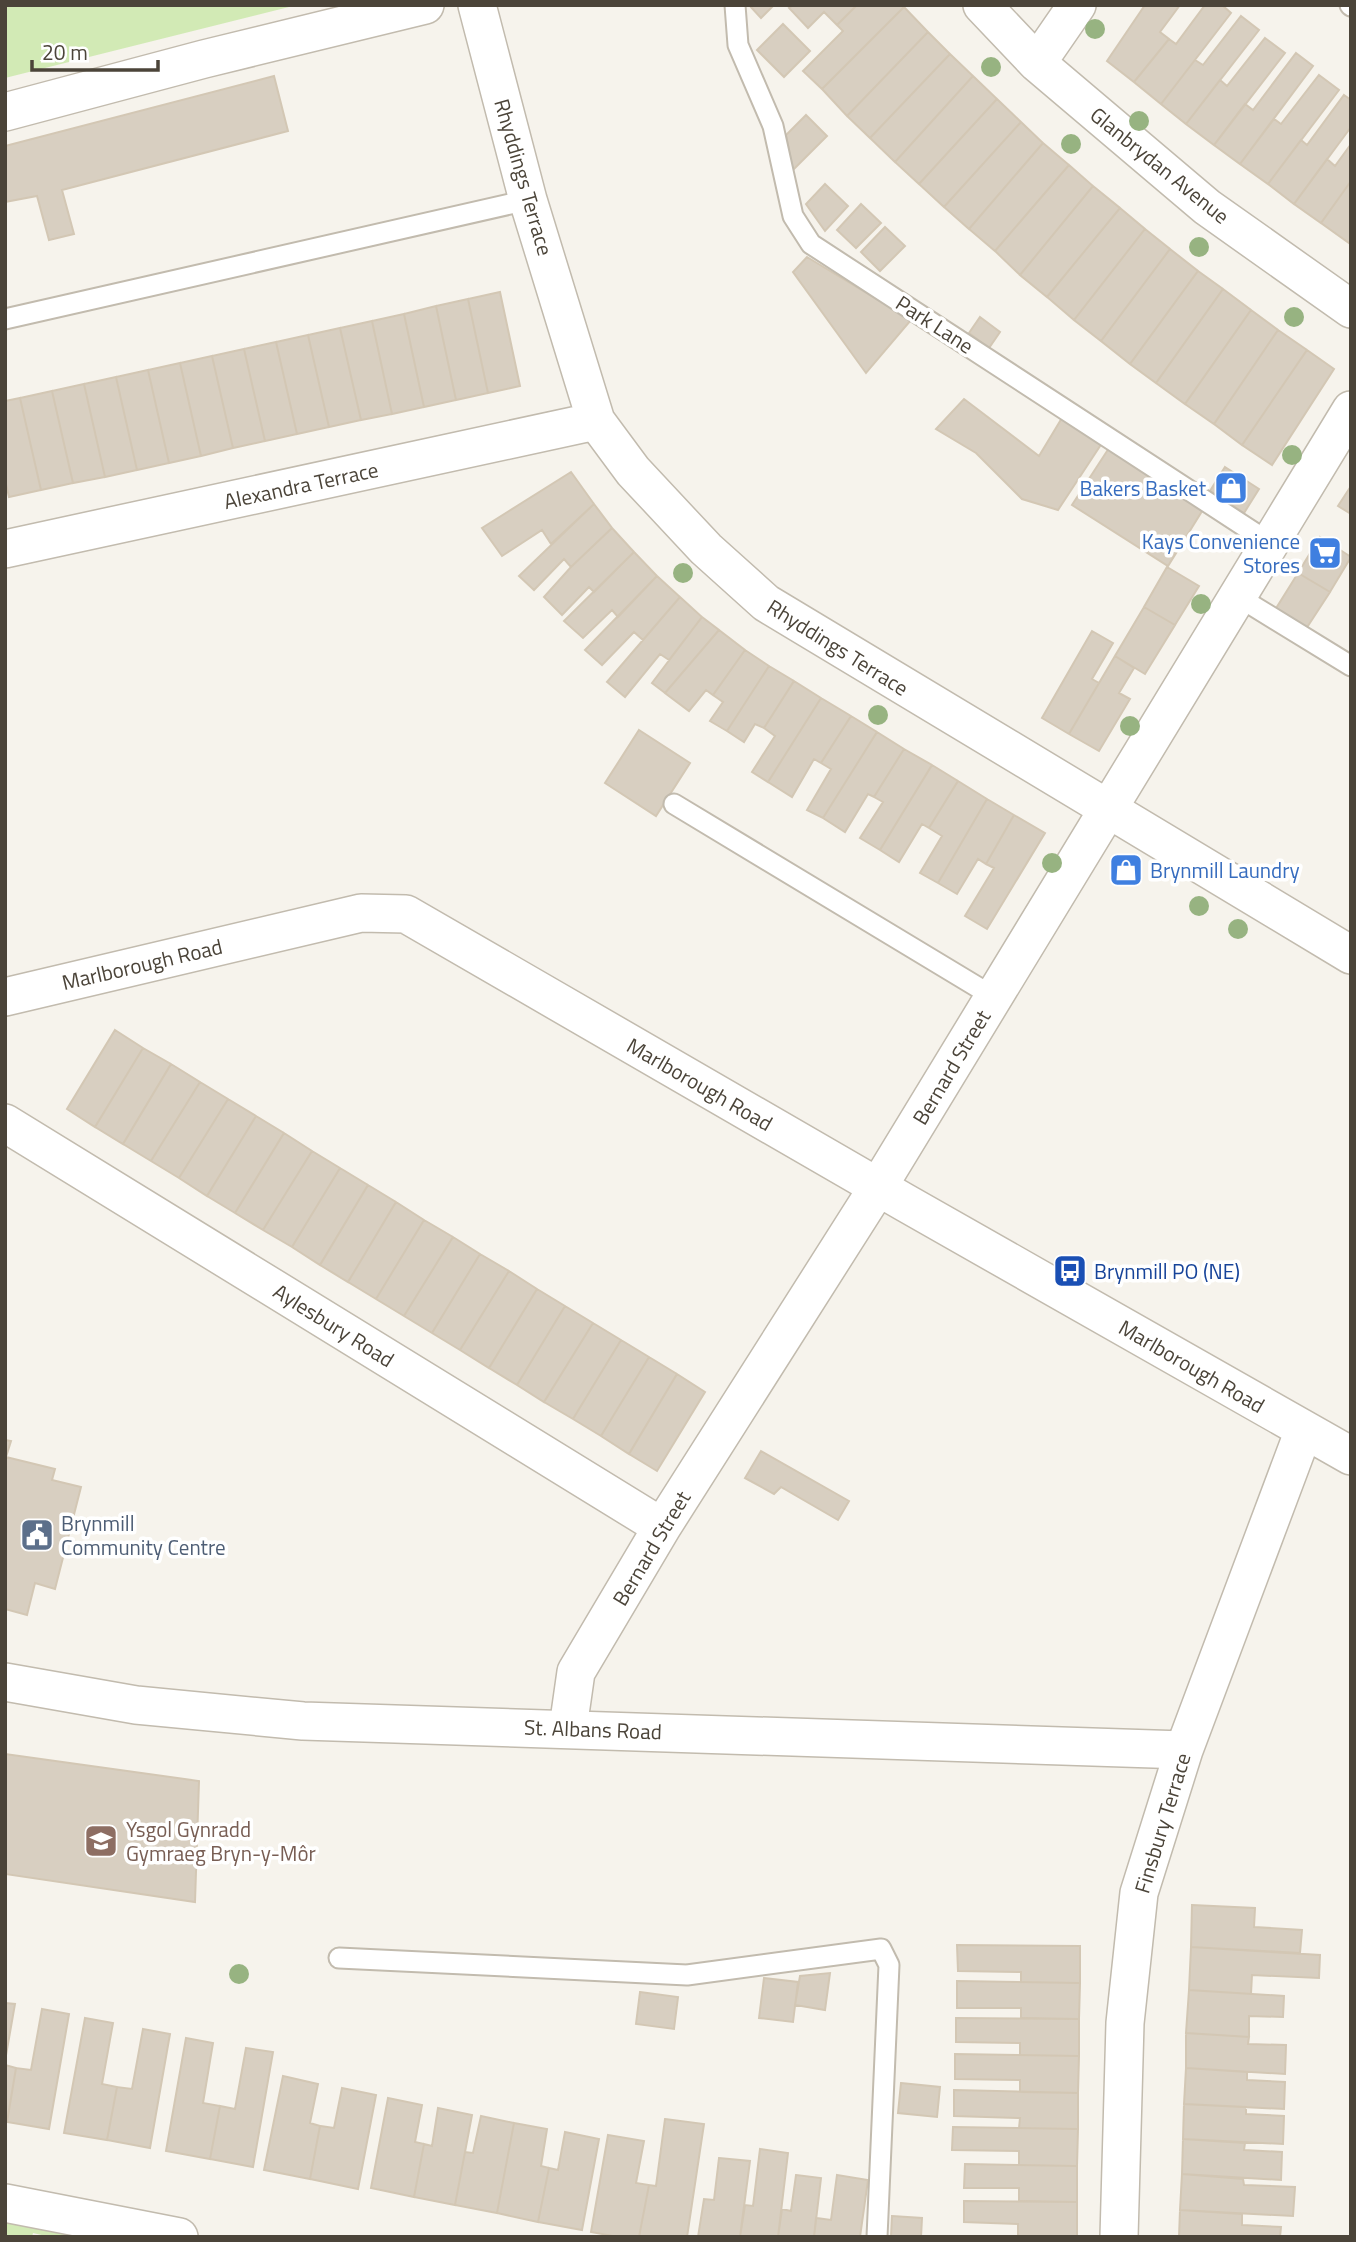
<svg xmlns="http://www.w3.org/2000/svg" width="1356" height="2242" font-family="'Titillium Web',sans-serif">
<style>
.green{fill:#d2eab5}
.building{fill:#d8cfc1;stroke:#d3c7b4;stroke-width:2}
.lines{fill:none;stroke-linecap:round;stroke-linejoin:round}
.lane-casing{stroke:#c2bbae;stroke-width:23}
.street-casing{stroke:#c2bbae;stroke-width:40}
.lane{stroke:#fff;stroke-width:19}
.street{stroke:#fff;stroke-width:37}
.tree{fill:#97b381}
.labels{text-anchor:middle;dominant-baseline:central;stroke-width:7;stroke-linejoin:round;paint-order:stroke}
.street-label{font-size:21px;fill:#4b4439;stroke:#fff}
.shop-label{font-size:21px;fill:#366cbe;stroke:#fff;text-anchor:end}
.transit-label{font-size:21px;fill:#164399;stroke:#fff;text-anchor:start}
.service-label{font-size:21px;fill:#4e5e75;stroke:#fff;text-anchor:start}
.education-label{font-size:21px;fill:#785e54;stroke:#fff;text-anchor:start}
</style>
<rect width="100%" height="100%" fill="#f6f3ec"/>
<!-- green -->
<path class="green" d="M5 5H297L5 78Z
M5 2210 126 2237H50L33 2233 32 2237H5Z"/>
<!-- building -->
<path class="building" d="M749 5H774L761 18Z
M793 5H857L837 25 824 12 808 28 789 8Z
M857 5H902L904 7 822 89 803 71 843 31 837 25Z
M1145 5H1180L1160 32 1169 39 1134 82 1107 61Z
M1205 5H1222L1231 13 1161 104 1134 82 1169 39 1176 44Z
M904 7 928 32 847 116 822 89Z
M1241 16 1259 30 1186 124 1161 104 1195 60 1203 65Z
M783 24 810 51 784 77 757 50Z
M928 32 950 54 870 138 847 116Z
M1265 38 1285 53 1214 145 1186 124 1220 80 1227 86Z
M1296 53 1313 66 1240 164 1214 145 1245 104 1253 110Z
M950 54 973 76 895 162 870 138Z
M1319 75 1339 90 1268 184 1240 164 1274 119 1281 124Z
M274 76 288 131 62 190 74 234 49 240 37 196 5 202V146Z
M973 76 997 99 919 184 895 162Z
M1344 95 1351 100V127L1294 204 1268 184 1301 140 1307 145Z
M997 99 1021 122 944 207 919 184Z
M806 115 827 136 793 170 786 135Z
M1021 122 1043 143 969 229 944 207Z
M1043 143 1069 165 995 251 969 229Z
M1351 144V181L1321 223 1294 204 1327 159 1335 166Z
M1069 165 1093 186 1020 275 995 251Z
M1351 181V240L1349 243 1321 223Z
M825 184 848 206 825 231 806 204Z
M1093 186 1120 208 1047 297 1020 275Z
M861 204 881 223 856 248 837 230Z
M1120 208 1145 229 1074 320 1047 297Z
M885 227 905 246 880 271 861 252Z
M1145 229 1170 249 1101 341 1074 320Z
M1170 249 1198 271 1130 364 1101 341Z
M807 257 911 320 866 373 793 272Z
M1198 271 1223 289 1156 383 1130 364Z
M1223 289 1251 310 1185 404 1156 383Z
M500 292 520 386 488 393 468 299Z
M468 299 488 393 456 400 436 306Z
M436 306 456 400 424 407 404 314Z
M1251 310 1278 330 1214 424 1185 404Z
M404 314 424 407 392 414 372 321Z
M980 317 1000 332 989 348 969 333Z
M372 321 392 414 361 420 340 328Z
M340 328 361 420 329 427 308 335Z
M1278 330 1307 350 1242 445 1214 424Z
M308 335 329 427 297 434 276 342Z
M276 342 297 434 265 441 244 349Z
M244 349 265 441 233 448 212 356Z
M1307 350 1334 369 1272 465 1242 445Z
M212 356 233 448 201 456 180 363Z
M180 363 201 456 169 463 148 370Z
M148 370 169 463 137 470 116 377Z
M116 377 137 470 105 477 84 384Z
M84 384 105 477 73 483 52 391Z
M52 391 73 483 41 490 20 398Z
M20 398 41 490 9 497 5 480V401Z
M964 399 1039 456 1062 418 1102 443 1058 510 1022 499 976 453 936 429Z
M1109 448 1204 508 1168 566 1072 505Z
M1225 467 1259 489 1244 513 1210 491Z
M571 472 594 504 551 544 542 530 502 556 482 528Z
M1351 486V514L1338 506Z
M594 504 612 528 571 567 564 559 534 590 519 576Z
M612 528 634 552 594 592 589 587 562 615 544 597 571 567Z
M1320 537 1351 557 1330 592 1298 573Z
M634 552 657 576 618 617 612 610 583 638 564 621Z
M1167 567 1199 586 1175 625 1144 607Z
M1298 573 1330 592 1306 629 1275 610Z
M657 576 680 597 643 640 634 632 602 665 585 650Z
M680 597 702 617 669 660 660 654 625 697 607 682Z
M1144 607 1175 625 1145 674 1115 656Z
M702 617 719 630 665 693 652 683Z
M719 630 745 650 713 695 706 690 689 711 665 693Z
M1092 631 1113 643 1092 679 1099 683 1069 734 1042 718Z
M745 650 769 666 727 731 710 721 723 702 713 695Z
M1115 656 1134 668 1119 693 1130 699 1099 751 1069 734Z
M769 666 794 681 764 728 755 724 744 742 727 731Z
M794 681 821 698 768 782 752 772 775 736 764 728Z
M821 698 851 716 821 763 814 759 792 797 768 782Z
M851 716 877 732 823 818 807 810 831 769 821 763Z
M639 730 690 763 656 816 605 783Z
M877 732 904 749 874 797 868 794 845 832 823 818Z
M904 749 932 765 880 850 860 838 883 802 874 797Z
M932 765 958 781 929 828 922 824 899 862 880 850Z
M958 781 987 799 938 883 920 873 942 836 929 828Z
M987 799 1014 815 986 864 978 859 957 894 938 883Z
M1014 815 1045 833 987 929 965 916 994 868 986 864Z
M115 1030 143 1048 95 1127 67 1109Z
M143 1048 171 1064 123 1144 95 1127Z
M171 1064 200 1082 151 1161 123 1144Z
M200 1082 228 1099 179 1178 151 1161Z
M228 1099 256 1116 207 1196 179 1178Z
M256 1116 284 1133 235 1213 207 1196Z
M284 1133 312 1151 263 1230 235 1213Z
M312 1151 340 1168 292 1247 263 1230Z
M340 1168 368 1185 320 1265 292 1247Z
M368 1185 396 1202 348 1282 320 1265Z
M396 1202 424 1220 376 1299 348 1282Z
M424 1220 453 1237 404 1316 376 1299Z
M453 1237 480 1254 432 1333 404 1316Z
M480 1254 509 1271 460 1350 432 1333Z
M509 1271 537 1289 489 1368 460 1350Z
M537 1289 565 1306 517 1385 489 1368Z
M565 1306 593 1323 544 1402 517 1385Z
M593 1323 621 1340 573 1419 544 1402Z
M621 1340 649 1357 601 1436 573 1419Z
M649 1357 677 1374 629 1454 601 1436Z
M677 1374 705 1392 657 1471 629 1454Z
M5 1440 11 1441 6 1457 55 1469 52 1480 81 1487 55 1589 35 1583 27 1615 5 1609Z
M761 1451 849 1501 838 1520 781 1487 774 1494 745 1478Z
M5 1754 199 1781 195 1902 5 1874Z
M1192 1905 1255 1908 1254 1927 1302 1930 1300 1953 1191 1947Z
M957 1945 1080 1946V1983L1021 1982V1972L958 1971Z
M1191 1947 1320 1955 1319 1978 1252 1975 1251 1994 1189 1990Z
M830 1973 825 2010 795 2005 800 1976Z
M764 1978 798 1982 793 2022 759 2018Z
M957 1981 1080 1983 1079 2019 1021 2018V2008H957Z
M1189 1990 1284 1996 1283 2017 1249 2016V2037L1186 2033Z
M640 1992 678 1997 674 2029 636 2024Z
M5 2003 15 2004 5 2061Z
M42 2009 69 2014 49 2129 7 2122 16 2068 31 2070Z
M85 2018 113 2023 102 2084 117 2087 107 2140 64 2133Z
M956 2018 1079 2019V2056L1020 2055V2043L956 2042Z
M143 2029 170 2034 150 2148 107 2140 117 2087 132 2089Z
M1186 2033 1249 2037 1248 2044 1286 2045 1285 2074 1186 2068Z
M186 2038 213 2043 203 2103 220 2106 210 2159 166 2151Z
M246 2048 273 2052 253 2167 210 2159 220 2106 235 2109Z
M955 2054 1079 2056 1078 2093 1020 2092V2080L955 2079Z
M5 2065 16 2068 7 2122H5Z
M1186 2068 1247 2072V2080L1285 2082 1284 2109 1184 2104Z
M283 2076 318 2084 310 2123 320 2126 310 2179 264 2170Z
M901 2083 940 2087 937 2117 898 2113Z
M342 2088 376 2095 358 2189 310 2179 320 2126 334 2128Z
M954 2090 1078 2093V2129L1019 2128 1020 2118 954 2116Z
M388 2098 422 2105 415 2142 424 2144 414 2197 371 2188Z
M1184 2104 1246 2107V2114L1284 2116 1283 2144 1183 2139Z
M438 2108 472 2115 455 2205 414 2197 424 2144 432 2146Z
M481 2116 514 2123 497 2213 455 2205 465 2152 473 2153Z
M665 2119 704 2124 687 2237H639L649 2185 656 2186Z
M514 2123 547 2129 541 2166 549 2168 538 2222 497 2213Z
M953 2127 1078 2129 1077 2166 1019 2165V2151L952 2150Z
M565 2132 599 2139 582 2230 538 2222 549 2168 558 2170Z
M608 2135 644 2141 636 2183 649 2185 639 2237H618L591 2232Z
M1183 2139 1245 2143 1244 2150 1282 2152 1281 2180 1182 2174Z
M760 2149 788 2153 778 2237H740L745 2205 753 2206Z
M719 2158 750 2161 740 2237H698L704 2199 714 2200Z
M965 2164 1077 2166V2202L1019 2201V2188H964Z
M1182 2174 1243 2179 1244 2185 1295 2187 1293 2216 1180 2210Z
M796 2175 821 2178 814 2237H778L782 2209 791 2211Z
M837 2175 868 2180 860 2237H814L816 2218 831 2220Z
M964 2201 1077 2202V2237H1018V2224L964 2222Z
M1180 2210 1242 2214V2225L1281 2227 1280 2237H1179Z
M892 2216 922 2218 921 2237H891Z"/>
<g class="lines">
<defs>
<path id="lane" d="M735 5 738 45 773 126 793 216 811 244 1270 543
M1350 5 1351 6
M5 319 528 200
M1237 596 1351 666
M674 804 994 997
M339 1958 687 1975 881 1949 889 1965 877 2237"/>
<path id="street" d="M477 5 528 200 596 421 633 471 706 549 766 603 1351 955
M982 5 1037 63 1207 207 1351 309
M1037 63 1077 5
M5 112 204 59 425 5
M5 549 596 421
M5 997 361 913 406 914 904 1202 1351 1456
M5 1123 662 1527
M5 1682 136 1705 303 1721 1184 1750
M568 1728 576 1672 662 1527 878 1187 1351 410
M5 2203 179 2237
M1119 2237 1125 2023 1139 1893 1184 1750 1304 1430"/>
</defs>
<!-- lane casing -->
<use href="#lane" class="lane-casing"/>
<!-- street casing -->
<use href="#street" class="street-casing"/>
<!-- lane -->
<use href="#lane" class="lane"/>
<!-- street -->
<use href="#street" class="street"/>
</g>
<!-- trees -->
<g class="tree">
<circle cx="1095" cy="29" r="10"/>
<circle cx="991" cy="67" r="10"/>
<circle cx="1139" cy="121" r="10"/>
<circle cx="1071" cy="144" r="10"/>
<circle cx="1199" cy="247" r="10"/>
<circle cx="1294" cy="317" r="10"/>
<circle cx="1292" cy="455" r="10"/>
<circle cx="683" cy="573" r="10"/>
<circle cx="1201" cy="604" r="10"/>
<circle cx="878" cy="715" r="10"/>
<circle cx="1130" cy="726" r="10"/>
<circle cx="1052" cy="863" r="10"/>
<circle cx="1199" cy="906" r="10"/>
<circle cx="1238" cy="929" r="10"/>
<circle cx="239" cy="1974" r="10"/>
</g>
<!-- icons -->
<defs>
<symbol id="shop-square" viewBox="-11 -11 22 22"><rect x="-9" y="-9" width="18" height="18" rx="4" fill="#3f7fe0" stroke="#fff"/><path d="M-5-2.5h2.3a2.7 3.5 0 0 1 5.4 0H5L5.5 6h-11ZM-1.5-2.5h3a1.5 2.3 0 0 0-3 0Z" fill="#fff"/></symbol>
<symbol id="supermarket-square" viewBox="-11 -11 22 22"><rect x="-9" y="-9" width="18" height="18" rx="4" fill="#3f7fe0" stroke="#fff"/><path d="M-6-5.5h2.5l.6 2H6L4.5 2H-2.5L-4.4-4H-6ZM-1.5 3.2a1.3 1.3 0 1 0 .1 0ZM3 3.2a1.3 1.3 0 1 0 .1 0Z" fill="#fff"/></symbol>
<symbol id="bus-square" viewBox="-11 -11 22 22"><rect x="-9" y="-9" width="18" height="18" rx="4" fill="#1a4fb4" stroke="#fff"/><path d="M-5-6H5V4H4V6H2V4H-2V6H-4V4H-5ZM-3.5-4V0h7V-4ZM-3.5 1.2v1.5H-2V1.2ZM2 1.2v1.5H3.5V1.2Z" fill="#fff"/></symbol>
<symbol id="civic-square" viewBox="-11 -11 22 22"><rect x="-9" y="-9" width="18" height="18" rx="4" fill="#5c6f8a" stroke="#fff"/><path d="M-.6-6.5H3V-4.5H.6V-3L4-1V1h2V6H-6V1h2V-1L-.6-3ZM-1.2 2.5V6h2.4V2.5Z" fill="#fff"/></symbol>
<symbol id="school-square" viewBox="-11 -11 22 22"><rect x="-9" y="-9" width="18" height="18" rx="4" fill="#8d6e63" stroke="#fff"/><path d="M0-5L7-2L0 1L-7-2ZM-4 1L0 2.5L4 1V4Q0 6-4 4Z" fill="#fff"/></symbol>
</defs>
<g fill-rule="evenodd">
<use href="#shop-square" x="1212" y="469" width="38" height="38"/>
<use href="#supermarket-square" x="1306" y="534" width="38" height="38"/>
<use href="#shop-square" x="1107" y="851" width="38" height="38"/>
<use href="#bus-square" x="1051" y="1252" width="38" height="38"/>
<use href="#civic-square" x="18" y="1516" width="38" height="38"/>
<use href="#school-square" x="82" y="1822" width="38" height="38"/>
</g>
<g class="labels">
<!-- street labels -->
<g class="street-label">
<text transform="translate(1160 165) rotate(39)">Glanbrydan Avenue</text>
<text transform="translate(524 177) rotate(74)">Rhyddings Terrace</text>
<text transform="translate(935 324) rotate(33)">Park Lane</text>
<text transform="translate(301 485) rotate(-12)">Alexandra Terrace</text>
<text transform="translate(838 647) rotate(32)">Rhyddings Terrace</text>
<text transform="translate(142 964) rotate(-13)">Marlborough Road</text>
<text transform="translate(951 1067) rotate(-59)">Bernard Street</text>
<text transform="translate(700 1084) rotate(30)">Marlborough Road</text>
<text transform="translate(334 1325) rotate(32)">Aylesbury Road</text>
<text transform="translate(1192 1366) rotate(30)">Marlborough Road</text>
<text transform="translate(651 1548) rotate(-59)">Bernard Street</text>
<text transform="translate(593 1729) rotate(2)">St. Albans Road</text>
<text transform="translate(1162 1823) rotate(-73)">Finsbury Terrace</text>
</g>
<!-- shop labels -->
<g class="shop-label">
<text x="1206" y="488">Bakers Basket</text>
<text x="1300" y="541">Kays Convenience<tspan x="1300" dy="24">Stores</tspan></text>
<text x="1150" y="870" text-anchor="start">Brynmill Laundry</text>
</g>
<!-- transit labels -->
<g class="transit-label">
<text x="1094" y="1271">Brynmill PO (NE)</text>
</g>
<!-- service labels -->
<g class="service-label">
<text x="61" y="1523">Brynmill<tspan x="61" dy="24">Community Centre</tspan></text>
</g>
<!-- education labels -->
<g class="education-label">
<text x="126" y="1829">Ysgol Gynradd<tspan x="126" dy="24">Gymraeg Bryn-y-Môr</tspan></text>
</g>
</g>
<!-- border -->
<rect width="1356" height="2242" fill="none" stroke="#4b4439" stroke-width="14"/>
<!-- scale -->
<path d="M32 60v10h126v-10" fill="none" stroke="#4b4439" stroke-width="3.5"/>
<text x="42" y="60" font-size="21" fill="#4b4439" stroke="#ffffff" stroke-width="5" paint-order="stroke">20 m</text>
</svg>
